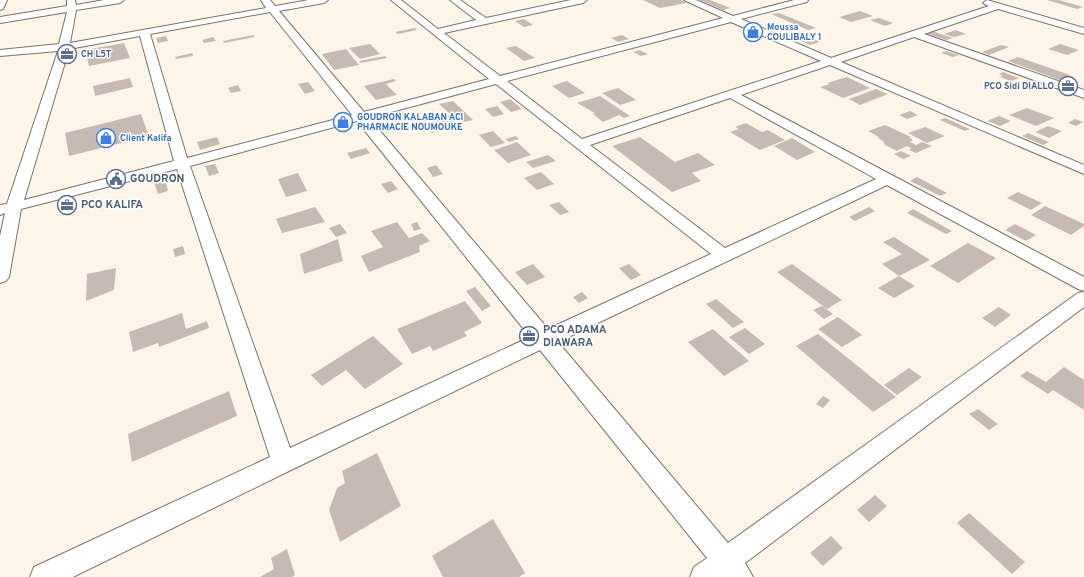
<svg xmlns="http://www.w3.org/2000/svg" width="1084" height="577" font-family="Overpass,sans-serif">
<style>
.building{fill:#c7bab4}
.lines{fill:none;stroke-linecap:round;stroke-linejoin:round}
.street-casing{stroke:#7b736a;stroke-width:2}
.street{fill:#fff;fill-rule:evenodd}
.labels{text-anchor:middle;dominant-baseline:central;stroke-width:3;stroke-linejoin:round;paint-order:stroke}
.far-shop-label{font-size:9px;font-weight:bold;fill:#366cbe;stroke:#fff;text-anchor:start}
.far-service-label{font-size:9px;font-weight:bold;fill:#4e5e75;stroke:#fff;text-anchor:start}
.service-label{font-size:11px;font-weight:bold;fill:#4e5e75;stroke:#fff;text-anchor:start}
</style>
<rect width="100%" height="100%" fill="#fef5ea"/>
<!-- building -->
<path class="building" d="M643 0H681L687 3 660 8Z
M699 0H710L730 8 723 10Z
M1047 0H1059L1083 7 1077 9Z
M860 11 873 16 851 22 839 17Z
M779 13 816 28 808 30 771 14Z
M879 18 893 23 885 26 870 20Z
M524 19 533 25 524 27 515 21Z
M415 28 417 30 398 34 395 32Z
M956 30 966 34 954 37 944 34Z
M932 31 953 38 946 40 925 33Z
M802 34 820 42 810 45 792 37Z
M253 35 255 37 224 43 223 41Z
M622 35 629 39 618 42 611 38Z
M166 36 168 41 158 43 156 38Z
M213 37 216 41 204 43 202 40Z
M124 43 130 58 89 66 85 50Z
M370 44 380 54 360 59 349 48Z
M1060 44 1079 50 1067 55 1048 49Z
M1001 45 1009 47 989 55 982 52Z
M516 46 535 58 524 61 506 48Z
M346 49 359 65 334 70 322 54Z
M639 50 648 54 641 56 633 52Z
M946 51 959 55 953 57 941 53Z
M192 53 193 56 176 59 175 57Z
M385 56 387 58 361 63 359 61Z
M1018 57 1070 75 1060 80 1008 61Z
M1003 72 1019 78 1011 81 1000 77 1003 76 999 74Z
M847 77 870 88 843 98 820 87 830 84 827 83Z
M130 78 133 87 95 96 93 86Z
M394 79 396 81 386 84 397 95 376 100 364 86Z
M567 81 585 93 569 98 552 86Z
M308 82 315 91 305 94 298 84Z
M238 85 241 91 231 93 228 88Z
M618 88 636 100 620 105 602 93Z
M876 89 888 94 860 105 849 99Z
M600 96 630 116 624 118 619 115 603 122 593 114 595 113 577 103Z
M510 99 522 109 511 112 500 102Z
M453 101 473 120 460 123 439 104Z
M497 106 504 114 493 117 485 109Z
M1027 108 1054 118 1036 126 1009 115Z
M910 111 918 115 907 119 899 115Z
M445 112 459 126 432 133 419 119Z
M141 114 149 136 69 156 65 133Z
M999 116 1011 121 1000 126 987 121Z
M945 118 970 129 965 131 940 120Z
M1075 119 1083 122 1076 126 1068 123Z
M746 123 762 132 768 130 785 140 760 150 730 132 739 129 735 127Z
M885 125 911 137 909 138 912 139V141L910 142 916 145 922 142 932 146 916 153 909 150 911 148 907 146 897 151 885 145 883 141 878 138 879 137 868 131Z
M1048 126 1062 131 1049 138 1035 132Z
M925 127 945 136 927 143 908 133Z
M493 131 505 143 491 147 479 135Z
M1028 133 1049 142 1043 145 1022 136Z
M516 136 519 139 509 142 505 139Z
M217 137 220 144 200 150 197 142Z
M640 137 675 162 698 153 715 165 692 173 701 181 672 192 612 146Z
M792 138 815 152 797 160 774 146Z
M517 142 531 155 508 163 494 150Z
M366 148 370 153 351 159 347 153Z
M901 151 911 156 903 159 894 154Z
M548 155 556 161 533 168 526 162Z
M215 164 219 173 209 176 205 166Z
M436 165 443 174 433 177 427 168Z
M541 172 554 184 537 190 524 178Z
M298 173 307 191 286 197 278 179Z
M917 177 947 193 940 196 910 181Z
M165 179 168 191 158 194 154 182Z
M391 181 398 189 388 193 381 184Z
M1018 192 1042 203 1031 210 1007 198Z
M559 202 569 212 560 215 549 205Z
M1045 206 1084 224V226L1071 235 1031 215Z
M315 207 325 222 282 233 276 219Z
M869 207 875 211 855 221 849 217Z
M913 209 952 231 946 234 907 213Z
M397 222 409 238 422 233 430 241 419 246 420 252 369 272 361 256 383 247 371 231Z
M417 222 421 229 414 231 411 224Z
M340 224 347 233 336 237 329 228Z
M1015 224 1036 235 1026 241 1005 230Z
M894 237 930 260 899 276 882 264 902 254 883 242Z
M338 239 343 261 304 274 300 254Z
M968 243 996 258 958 283 930 266Z
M183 246 185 254 175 257 173 249Z
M533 264 545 277 527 285 515 272Z
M629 264 641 275 631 280 619 268Z
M792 264 842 300 827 309 777 272Z
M116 268 114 290 86 301 87 274Z
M899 276 915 286 894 298 878 288Z
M475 287 491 306 482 311 466 291Z
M582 292 588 298 579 303 573 297Z
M716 299 744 322 733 328 706 304Z
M465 301 482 323 464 332 467 336 433 351 430 346 412 354 397 329Z
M822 306 833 314 824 319 813 310Z
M999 307 1011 315 995 327 982 318Z
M182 313 186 329 207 321 209 328 159 347 158 343 133 352 129 332Z
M838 317 862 335 842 347 818 329Z
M745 328 765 344 749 354 729 337Z
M713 329 749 361 724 376 688 342Z
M818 334 896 397 873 412 796 346Z
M373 336 403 364 365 389 346 370 322 386 311 375Z
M1064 367 1084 380V410L1053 390 1048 394 1020 376 1027 371 1046 382Z
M909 368 922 377 897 395 884 385Z
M229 391 237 416 132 462 128 434Z
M823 396 830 400 823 408 816 404Z
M978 409 998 424 989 430 969 414Z
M377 453 401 506 340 542 329 510 337 488 345 483 342 471Z
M875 495 887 506 869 522 857 510Z
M969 513 1025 562 1012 574 957 523Z
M493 519 525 573 519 577H443L432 556Z
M831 536 843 548 823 566 810 553Z
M287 549 295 575 292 577H260L274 569 271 558Z"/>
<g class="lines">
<defs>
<path id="street" d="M0 0H7L3 9 0 10Z
M67 0H75L76 5 104 0H124L120 3 76 10 70 43 266 8 261 0H270L275 6 309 0H328L324 3 279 11 364 112 489 79 391 0H401L438 29 476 20 450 0H460L486 18 571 0H587L583 3 444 33 500 76 723 18 684 0H696L733 16 794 0H808L807 2 741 19 831 58 989 6 983 3 987 0 1084 28V34L998 9 924 34 1084 90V98L914 37 841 62 1084 165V174L830 65 741 95 1084 277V291L1078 289 887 185 558 342 728 543 1078 293 1084 292V307L745 563 753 577H690L694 567 707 558 540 350 291 470 73 577H30L34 567 270 457 177 169 21 209 9 277 6 281 0 283V236L5 213 0 215V205L7 204 58 51 0 56V50L59 44 67 12 0 23V17L67 6ZM270 12 352 115 187 158 150 34ZM731 22 821 61 582 139 507 81ZM140 36 174 161 24 200 69 49ZM496 84 711 254 548 329 369 118ZM730 98 876 179 725 248 590 145ZM357 121 530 337 290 448 190 166Z"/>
</defs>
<!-- street casing -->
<use href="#street" class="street-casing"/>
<!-- street -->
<use href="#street" class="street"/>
</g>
<!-- icons -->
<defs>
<symbol id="shop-ring" viewBox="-11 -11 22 22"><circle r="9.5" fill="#fff" stroke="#3f7fe0" stroke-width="1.5"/><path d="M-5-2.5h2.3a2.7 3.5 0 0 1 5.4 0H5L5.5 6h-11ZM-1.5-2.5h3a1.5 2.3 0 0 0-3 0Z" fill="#3f7fe0"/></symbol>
<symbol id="office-ring" viewBox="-11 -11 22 22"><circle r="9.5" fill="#fff" stroke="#5c6f8a" stroke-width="1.5"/><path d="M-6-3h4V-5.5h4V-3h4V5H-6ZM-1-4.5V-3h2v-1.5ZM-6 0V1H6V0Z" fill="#5c6f8a"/></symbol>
<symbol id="civic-ring" viewBox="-11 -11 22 22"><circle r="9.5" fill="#fff" stroke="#5c6f8a" stroke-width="1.5"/><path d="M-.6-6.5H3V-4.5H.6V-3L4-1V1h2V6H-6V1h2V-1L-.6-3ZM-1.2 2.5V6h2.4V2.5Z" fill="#5c6f8a"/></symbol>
</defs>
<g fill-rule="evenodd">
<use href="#shop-ring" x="742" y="21" width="22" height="22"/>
<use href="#office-ring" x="56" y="43" width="22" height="22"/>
<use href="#office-ring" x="1057" y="75" width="22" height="22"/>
<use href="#shop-ring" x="332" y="111" width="22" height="22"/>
<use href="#shop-ring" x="95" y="127" width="22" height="22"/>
<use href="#civic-ring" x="105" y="168" width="22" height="22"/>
<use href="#office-ring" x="56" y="194" width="22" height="22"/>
<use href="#office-ring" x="518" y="325" width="22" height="22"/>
</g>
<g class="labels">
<!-- far-shop labels -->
<g class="far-shop-label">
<text x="767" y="27">Moussa<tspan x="767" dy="10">COULIBALY 1</tspan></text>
<text x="357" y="117">GOUDRON KALABAN ACI<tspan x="357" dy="10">PHARMACIE NOUMOUKE</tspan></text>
<text x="120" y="138">Client Kalifa</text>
</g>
<!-- far-service labels -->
<g class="far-service-label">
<text x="81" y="54">CH L5T</text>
<text x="1054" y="86" text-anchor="end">PCO Sidi DIALLO</text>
</g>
<!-- service labels -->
<g class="service-label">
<text x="130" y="179">GOUDRON</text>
<text x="81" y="205">PCO KALIFA</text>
<text x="543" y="330">PCO ADAMA<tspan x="543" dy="13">DIAWARA</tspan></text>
</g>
</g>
</svg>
